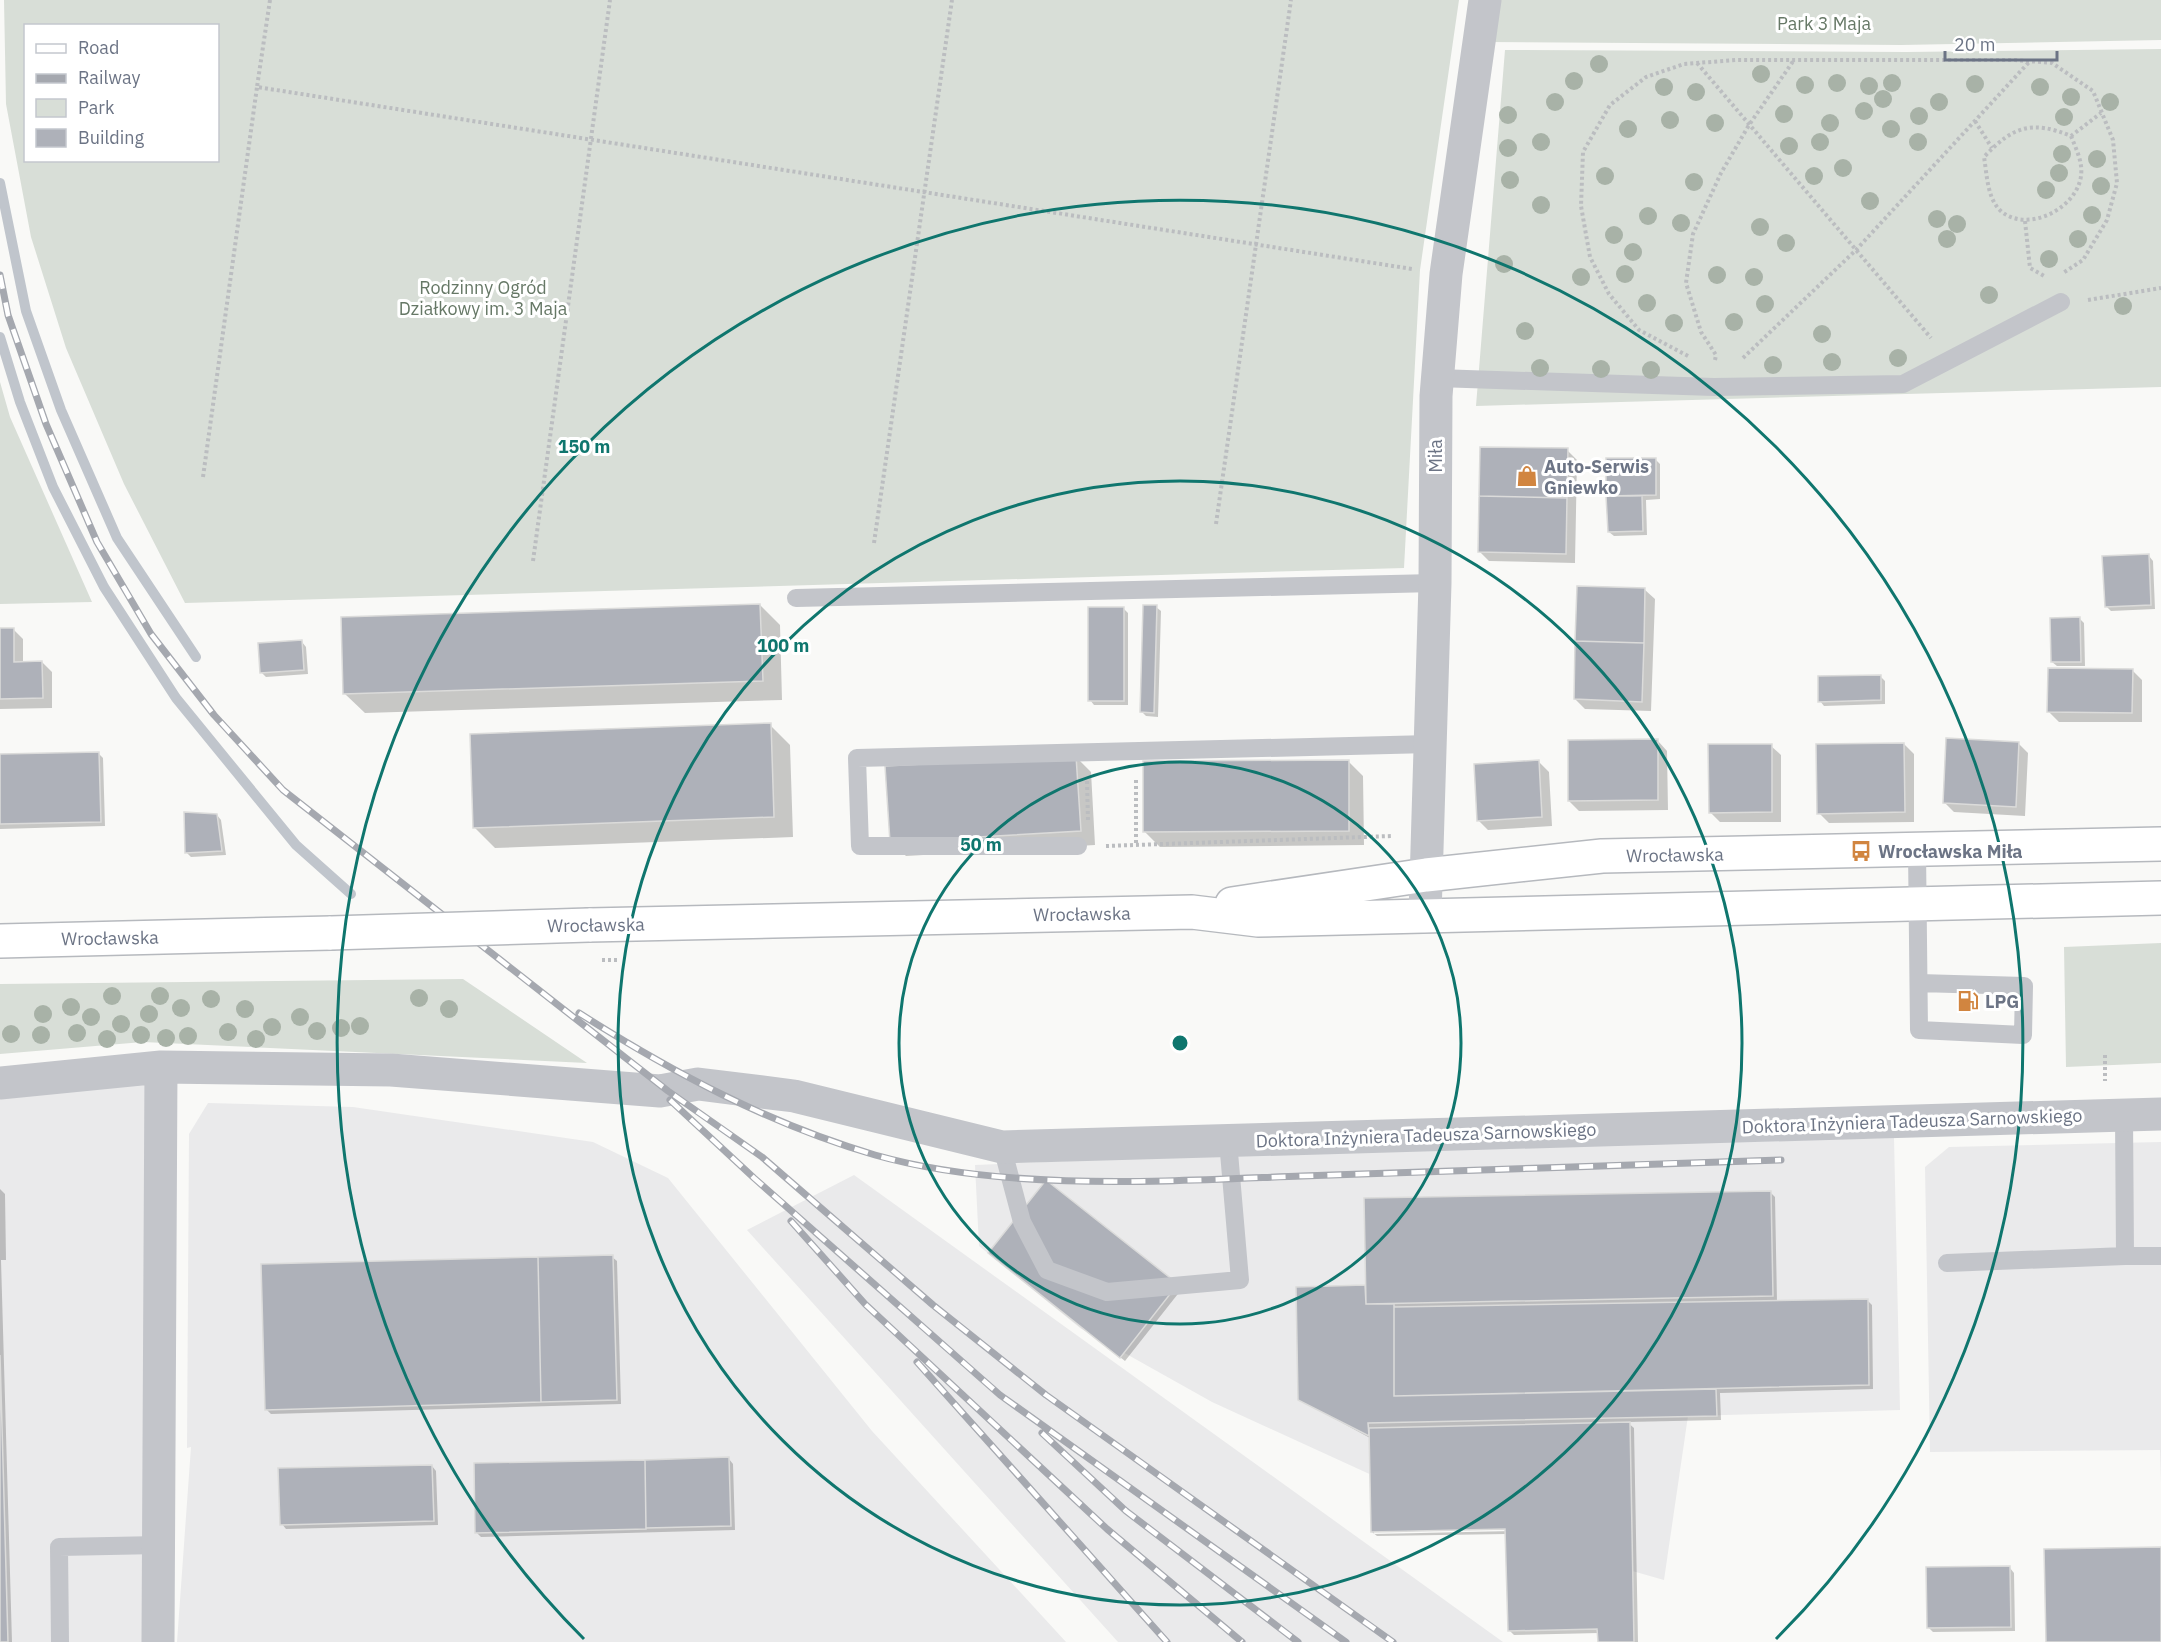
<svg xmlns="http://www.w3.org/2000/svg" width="2161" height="1642" font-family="'IBM Plex Sans',sans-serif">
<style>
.built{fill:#eaeaeb}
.green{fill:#d8ded7;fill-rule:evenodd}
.shadow{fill:#0003;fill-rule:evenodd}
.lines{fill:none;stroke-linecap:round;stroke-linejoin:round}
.stream{stroke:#c0c5cc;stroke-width:10}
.building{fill:#aeb1b9;stroke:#dbdbda;stroke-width:1.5}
.secondary-casing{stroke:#b6b9be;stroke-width:36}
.path{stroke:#bbbdc0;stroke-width:4;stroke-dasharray:3 3;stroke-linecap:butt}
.lane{stroke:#c3c5ca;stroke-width:18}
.street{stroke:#c3c5ca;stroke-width:33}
.secondary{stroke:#fff;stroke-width:33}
.rail-casing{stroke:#a5a8af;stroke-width:7}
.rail{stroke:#fff;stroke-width:4.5;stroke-dasharray:14;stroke-linecap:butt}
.secondary-bridge-casing{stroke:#b6b9be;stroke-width:36;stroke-linecap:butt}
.path-bridge{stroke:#bbbdc0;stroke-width:4;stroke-dasharray:3 3;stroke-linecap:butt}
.secondary-bridge{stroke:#fff;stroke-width:33}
.tree{fill:#a8b2a7}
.ring{fill:none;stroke:#0f766e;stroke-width:3}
.labels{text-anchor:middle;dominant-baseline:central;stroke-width:6;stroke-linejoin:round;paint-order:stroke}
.park-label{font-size:18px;fill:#667866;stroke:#fff}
.street-label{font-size:18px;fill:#6c7485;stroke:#fff}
.poi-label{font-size:18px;font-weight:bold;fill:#6c7485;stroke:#fff;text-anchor:start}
.centre{fill:#0f766e;stroke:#fff;stroke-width:3}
.ring-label{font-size:18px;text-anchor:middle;font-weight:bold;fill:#0f766e;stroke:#fff;stroke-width:6;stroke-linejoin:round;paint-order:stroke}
</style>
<rect width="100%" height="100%" fill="#f9f9f7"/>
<!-- built -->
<path class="built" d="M161 1067 158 1642H0V1083Z
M208 1103 353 1107 593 1142 668 1178 872 1431 1066 1642H177L191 1447 187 1448 189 1134Z
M1894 1138 1900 1410 1688 1416 1664 1580 1573 1554 1400 1488 1212 1402 1080 1328 979 1246 975 1165 1229 1154Z
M2161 1142V1483L2160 1450 1930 1452 1925 1167 1949 1147Z
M854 1175 1503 1642H1118L747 1230Z"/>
<!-- green -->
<path class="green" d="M4 0H1459L1420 270 1404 568 185 603 124 484 66 348 31 237 6 104ZM26 26H218V160H26Z
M1493 0H2161V40L1901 45 1487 42Z
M2161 49V387L1476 406 1505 50 1906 52Z
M0 382 10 417 92 602 0 604Z
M2161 943V1063L2066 1067 2064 947Z
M463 979 587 1063 143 1042 0 1054V984Z"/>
<!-- shadow -->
<path class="shadow" d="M1567 450 1577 460 1575 563 1489 561 1479 551Z
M1655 459 1660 464V499L1646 500 1647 535 1614 536 1609 532 1607 460Z
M2149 556 2153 561 2155 609 2111 611 2106 606Z
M1645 590 1655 599 1651 711 1585 709 1575 699Z
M760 605 780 625 782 700 365 713 345 694Z
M1156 607 1161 611 1158 717 1146 716 1142 712Z
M1123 608 1128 613V705H1094L1090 700Z
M2079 618 2084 623 2085 666H2057L2052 662Z
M13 629 23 639V663L42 662 52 672V708L0 709V630Z
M302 642 306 647 308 674 266 677 261 672Z
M2132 670 2142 680V722H2059L2049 712Z
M1880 676 1885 681V704L1824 706 1820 701Z
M770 725 790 745 793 837 495 848 475 828Z
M1658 741 1667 751 1668 810 1579 811 1569 801Z
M2018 743 2028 753 2025 816 1954 812 1944 802Z
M1904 744 1914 754V822L1829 823 1819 813Z
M1771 746 1781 755V822H1720L1710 812Z
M99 754 103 758 105 826 0 829V755Z
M1076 757 1091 772 1095 845 906 856 891 841Z
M1348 761 1363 776 1364 845 1160 847 1145 832Z
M1539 762 1549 772 1552 826 1488 830 1478 820Z
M217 815 221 820 226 855 191 857 186 852Z
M0 1189 5 1194 6 1260H1L12 1642H0Z
M1770 1192 1775 1197 1777 1302 1867 1300 1872 1305 1873 1389 1720 1393 1721 1420 1627 1422 1634 1428 1638 1642H1599V1633L1514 1635 1509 1630 1507 1534 1377 1536 1372 1532 1370 1438 1300 1400 1297 1288 1367 1287ZM1513 1528V1531L1374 1534V1531Z
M612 1257 617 1261 621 1404 271 1414 266 1409Z
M994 1258 1181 1290 1125 1361Z
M729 1459 733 1464 735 1530 481 1537 476 1532V1464Z
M432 1466 436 1471 438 1525 286 1529 282 1524Z
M2010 1568 2014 1573 2015 1631 1933 1632 1928 1627Z"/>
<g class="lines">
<!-- stream -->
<path class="stream" d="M0 183 26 311 61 410 117 538 196 657
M0 337 20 402 53 487 104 587 176 698 296 845 351 894"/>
</g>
<!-- building -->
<path class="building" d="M1480 447 1568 448 1567 498 1479 496Z
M1606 458H1656V495L1606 496Z
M1479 496 1567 498 1566 554 1478 552Z
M1606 496H1642L1643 531 1608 532Z
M2149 554 2151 605 2105 607 2102 556Z
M1577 586 1645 588 1644 643 1575 641Z
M760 604 763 681 343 694 341 617Z
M1143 605H1157L1154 713 1140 712Z
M1088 607H1124V701H1088Z
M2080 617 2081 662H2051L2050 618Z
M0 628H14V662L42 661 43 698 0 699Z
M302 640 304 670 260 673 258 643Z
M1575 641 1644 643 1642 702 1574 699Z
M2048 668 2133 669 2132 713 2047 712Z
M1881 675V700L1818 702V676Z
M771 723 774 817 473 828 470 734Z
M1946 738 2019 742 2016 807 1943 803Z
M1658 739V800L1568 801V740Z
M1904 743 1905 812 1817 814 1816 744Z
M1708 744H1772V812L1709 813Z
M99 752 101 822 0 824V754Z
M1076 756 1081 831 890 842 885 766Z
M1349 760V831L1143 832V761Z
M1539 760 1542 817 1477 821 1474 764Z
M184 812 217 814 222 851 185 853Z
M1046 1180 1178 1284 1120 1358 988 1253Z
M1771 1191 1773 1296 1366 1304 1364 1198Z
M613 1255 617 1400 541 1402 538 1257Z
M538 1257 541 1402 265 1410 261 1264Z
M1365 1285 1366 1304H1394V1396L1716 1389 1717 1416 1368 1423 1369 1436 1298 1400 1296 1287Z
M1868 1299 1869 1385 1394 1396V1307Z
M0 1355 8 1642H0Z
M1630 1422 1634 1642H1598L1597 1629 1508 1631 1505 1529 1371 1532 1369 1428Z
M729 1457 731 1526 646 1528 645 1460Z
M645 1460 646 1529 475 1533 474 1463Z
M432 1465 434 1521 280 1525 278 1468Z
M2161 1547V1642H2046L2044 1549Z
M2010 1566 2011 1627 1927 1628 1926 1567Z"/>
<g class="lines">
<defs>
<path id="secondary" d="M1232 904 1426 875 1602 856 2161 844
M589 925 1192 912 1258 920 2161 898
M0 941 331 933"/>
</defs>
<!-- secondary casing -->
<use href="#secondary" class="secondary-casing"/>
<!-- path -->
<path class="path" d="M270 0 257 87 1412 269
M1697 63 1931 338
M1975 121 1992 148
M2071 136C2076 149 2083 162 2081 176 2077 208 2029 233 2002 212 1987 200 1987 174 1984 157 2013 126 2032 120 2071 136L2101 113
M2025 221 2030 268 2046 277
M2088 300 2161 288
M1688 356 1639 330 1609 294 1590 257 1581 206 1583 152 1610 105 1646 77 1684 64 1736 60H2015L2052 63 2093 91 2113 140 2117 183 2107 220 2083 260 2063 273
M1743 358 1856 250 2030 61
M1715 360 1716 355 1701 332 1686 283 1693 234 1721 173 1749 125 1794 60
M203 477 257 87
M1216 524 1291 0
M874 543 952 0
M533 561 610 0
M1136 780V845
M1087 781 1088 821
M1106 846 1392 836
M2105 1055V1081"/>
<!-- lane -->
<path class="lane" d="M1437 378 1714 387 1903 384 2061 302
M796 598 1435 583
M1078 846H860L857 758 1430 744
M1917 850 1919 1030 2023 1035 2024 986 1919 983
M1002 1147 1022 1222 1047 1270 1107 1292 1240 1280 1228 1141
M2125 1256H2161
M1947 1263 2125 1256 2124 1115
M60 1642 59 1547 159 1545"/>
<!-- street -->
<path class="street" d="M1425 916 1435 583 1436 396 1446 274 1485 0
M0 1083 161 1067 391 1070 660 1091 698 1084 794 1096 1002 1147 2161 1114
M158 1642 161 1067"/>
<!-- secondary -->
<use href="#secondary" class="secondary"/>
<defs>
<path id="rail" d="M0 275 8 315 46 424 97 542 151 634 214 715 283 790 668 1091 762 1157 933 1305 1046 1395 1393 1642
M579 1013C672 1072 769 1124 875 1155 1006 1192 1167 1181 1302 1176 1462 1171 1621 1165 1781 1160
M670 1100 754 1178 1000 1395 1346 1642
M791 1221 865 1304 1107 1529 1242 1642
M917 1362 1167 1642
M1042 1433 1126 1511 1298 1642"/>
</defs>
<!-- rail casing -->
<use href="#rail" class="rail-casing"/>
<!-- rail -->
<use href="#rail" class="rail"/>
<defs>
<path id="secondary-bridge" d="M331 933 589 925"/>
</defs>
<!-- secondary-bridge casing -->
<use href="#secondary-bridge" class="secondary-bridge-casing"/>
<!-- path-bridge -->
<path class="path-bridge" d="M602 960H619"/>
<!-- secondary-bridge -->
<use href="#secondary-bridge" class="secondary-bridge"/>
</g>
<!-- trees -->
<g class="tree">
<circle cx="1599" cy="64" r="9"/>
<circle cx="1761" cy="74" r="9"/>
<circle cx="1574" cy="81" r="9"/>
<circle cx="1837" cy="83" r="9"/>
<circle cx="1892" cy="83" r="9"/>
<circle cx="1975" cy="84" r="9"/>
<circle cx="1805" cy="85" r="9"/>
<circle cx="1869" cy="86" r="9"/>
<circle cx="1664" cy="87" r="9"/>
<circle cx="2040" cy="87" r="9"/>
<circle cx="1696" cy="92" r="9"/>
<circle cx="2071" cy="97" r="9"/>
<circle cx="1883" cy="99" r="9"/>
<circle cx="1555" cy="102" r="9"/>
<circle cx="1939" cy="102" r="9"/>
<circle cx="2110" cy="102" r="9"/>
<circle cx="1864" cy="111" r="9"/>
<circle cx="1784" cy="114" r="9"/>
<circle cx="1508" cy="115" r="9"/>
<circle cx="1919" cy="116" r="9"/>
<circle cx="2064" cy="117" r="9"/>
<circle cx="1670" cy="120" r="9"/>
<circle cx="1715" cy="123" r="9"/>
<circle cx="1830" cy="123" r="9"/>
<circle cx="1628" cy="129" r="9"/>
<circle cx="1891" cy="129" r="9"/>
<circle cx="1541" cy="142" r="9"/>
<circle cx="1820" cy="142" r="9"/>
<circle cx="1918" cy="142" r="9"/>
<circle cx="1789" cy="146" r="9"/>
<circle cx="1508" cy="148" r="9"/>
<circle cx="2062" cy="154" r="9"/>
<circle cx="2097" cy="159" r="9"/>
<circle cx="1843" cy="168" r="9"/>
<circle cx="2059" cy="173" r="9"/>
<circle cx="1605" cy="176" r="9"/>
<circle cx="1814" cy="176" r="9"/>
<circle cx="1510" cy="180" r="9"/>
<circle cx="1694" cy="182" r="9"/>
<circle cx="2101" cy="186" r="9"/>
<circle cx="2046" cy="190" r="9"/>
<circle cx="1870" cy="201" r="9"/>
<circle cx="1541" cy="205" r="9"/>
<circle cx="2092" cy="215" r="9"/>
<circle cx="1648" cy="216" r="9"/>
<circle cx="1937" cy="219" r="9"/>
<circle cx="1681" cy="223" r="9"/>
<circle cx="1957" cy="224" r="9"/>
<circle cx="1760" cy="227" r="9"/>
<circle cx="1614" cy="235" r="9"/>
<circle cx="1947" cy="239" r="9"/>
<circle cx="2078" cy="239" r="9"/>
<circle cx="1786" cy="243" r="9"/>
<circle cx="1633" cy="252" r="9"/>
<circle cx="2049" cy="259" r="9"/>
<circle cx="1504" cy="264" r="9"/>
<circle cx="1625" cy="274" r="9"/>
<circle cx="1717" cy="275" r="9"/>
<circle cx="1581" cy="277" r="9"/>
<circle cx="1754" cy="277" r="9"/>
<circle cx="1989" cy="295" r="9"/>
<circle cx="1647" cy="303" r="9"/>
<circle cx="1765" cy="304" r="9"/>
<circle cx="2123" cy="306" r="9"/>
<circle cx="1734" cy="322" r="9"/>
<circle cx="1674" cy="323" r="9"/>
<circle cx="1525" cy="331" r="9"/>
<circle cx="1822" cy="334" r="9"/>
<circle cx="1898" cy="358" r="9"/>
<circle cx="1832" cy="362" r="9"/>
<circle cx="1773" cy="365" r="9"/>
<circle cx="1540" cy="368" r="9"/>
<circle cx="1601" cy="369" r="9"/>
<circle cx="1651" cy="370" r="9"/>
<circle cx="112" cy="996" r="9"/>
<circle cx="160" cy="996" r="9"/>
<circle cx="419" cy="998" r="9"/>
<circle cx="211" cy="999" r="9"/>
<circle cx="71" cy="1007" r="9"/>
<circle cx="181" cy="1008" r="9"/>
<circle cx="245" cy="1009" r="9"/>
<circle cx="449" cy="1009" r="9"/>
<circle cx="43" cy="1014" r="9"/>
<circle cx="149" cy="1014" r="9"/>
<circle cx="91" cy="1017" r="9"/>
<circle cx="300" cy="1017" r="9"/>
<circle cx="121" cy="1024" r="9"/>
<circle cx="360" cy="1026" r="9"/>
<circle cx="272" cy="1027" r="9"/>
<circle cx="341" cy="1028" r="9"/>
<circle cx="317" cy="1031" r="9"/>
<circle cx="228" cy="1032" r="9"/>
<circle cx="77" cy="1033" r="9"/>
<circle cx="11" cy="1034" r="9"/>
<circle cx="41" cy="1035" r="9"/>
<circle cx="141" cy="1035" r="9"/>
<circle cx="188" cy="1036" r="9"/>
<circle cx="166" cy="1038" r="9"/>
<circle cx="107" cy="1039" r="9"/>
<circle cx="256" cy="1039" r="9"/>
</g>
<!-- distance rings -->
<g class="ring">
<circle cx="1180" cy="1043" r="281"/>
<circle cx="1180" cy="1043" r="562"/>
<path d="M584 1639A843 843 0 1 1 1776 1639"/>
</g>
<!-- icons -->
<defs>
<symbol id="shop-bare" viewBox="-9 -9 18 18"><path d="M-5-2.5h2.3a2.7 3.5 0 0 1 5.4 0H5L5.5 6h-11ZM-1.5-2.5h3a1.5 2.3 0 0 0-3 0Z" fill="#d18540" stroke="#fff" stroke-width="2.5" paint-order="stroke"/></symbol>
<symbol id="bus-bare" viewBox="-9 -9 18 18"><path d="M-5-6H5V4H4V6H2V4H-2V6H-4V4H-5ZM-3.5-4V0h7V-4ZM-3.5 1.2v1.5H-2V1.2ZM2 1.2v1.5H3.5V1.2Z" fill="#d18540" stroke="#fff" stroke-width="2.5" paint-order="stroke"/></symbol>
<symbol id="fuel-bare" viewBox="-9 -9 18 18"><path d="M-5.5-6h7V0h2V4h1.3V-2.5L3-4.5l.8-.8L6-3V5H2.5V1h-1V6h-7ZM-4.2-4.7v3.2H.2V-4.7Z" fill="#d18540" stroke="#fff" stroke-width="2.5" paint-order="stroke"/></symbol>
</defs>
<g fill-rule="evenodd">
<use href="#shop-bare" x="1512" y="461" width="30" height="30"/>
<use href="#bus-bare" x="1846" y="836" width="30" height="30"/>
<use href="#fuel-bare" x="1953" y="986" width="30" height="30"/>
</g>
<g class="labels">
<!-- park labels -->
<g class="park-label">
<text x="1824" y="23">Park 3 Maja</text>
<text x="483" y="287">Rodzinny Ogród<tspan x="483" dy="21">Działkowy im. 3 Maja</tspan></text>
</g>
<!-- street labels -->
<g class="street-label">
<text transform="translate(1435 456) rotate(-90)">Miła</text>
<text transform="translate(1675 855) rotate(-1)">Wrocławska</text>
<text transform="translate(1082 914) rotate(-1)">Wrocławska</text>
<text transform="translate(596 925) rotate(-1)">Wrocławska</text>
<text transform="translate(110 938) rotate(-1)">Wrocławska</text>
<text transform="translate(1912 1121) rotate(-2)">Doktora Inżyniera Tadeusza Sarnowskiego</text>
<text transform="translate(1426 1135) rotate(-2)">Doktora Inżyniera Tadeusza Sarnowskiego</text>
</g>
<!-- poi labels -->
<g class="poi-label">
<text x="1544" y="466">Auto-Serwis<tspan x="1544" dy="21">Gniewko</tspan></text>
<text x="1878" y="851">Wrocławska Miła</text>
<text x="1985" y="1001">LPG</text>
</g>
</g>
<circle cx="1180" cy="1043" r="9" class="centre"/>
<g class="ring-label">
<text x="584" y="453">150 m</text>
<text x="783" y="652">100 m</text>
<text x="981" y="851">50 m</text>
</g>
<!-- legend -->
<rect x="24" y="24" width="195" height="138" fill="#ffffff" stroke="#c4c7ce" stroke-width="1.5"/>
<rect x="36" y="44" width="30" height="9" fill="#ffffff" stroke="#c4c7ce" stroke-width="1.5"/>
<text x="78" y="54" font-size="18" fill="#6c7485">Road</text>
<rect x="36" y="74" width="30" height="9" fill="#a5a8af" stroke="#c4c7ce" stroke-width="1.5"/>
<text x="78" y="84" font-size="18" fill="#6c7485">Railway</text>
<rect x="36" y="99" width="30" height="18" fill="#d8ded7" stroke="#c4c7ce" stroke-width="1.5"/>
<text x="78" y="114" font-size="18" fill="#6c7485">Park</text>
<rect x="36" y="129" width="30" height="18" fill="#aeb1b9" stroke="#c4c7ce" stroke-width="1.5"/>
<text x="78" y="144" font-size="18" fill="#6c7485">Building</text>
<!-- scale -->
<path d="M1945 51v9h112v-9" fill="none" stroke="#6c7485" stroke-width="3"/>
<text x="1954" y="51" font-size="18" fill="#6c7485" stroke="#ffffff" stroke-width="4.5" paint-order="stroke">20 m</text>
</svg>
